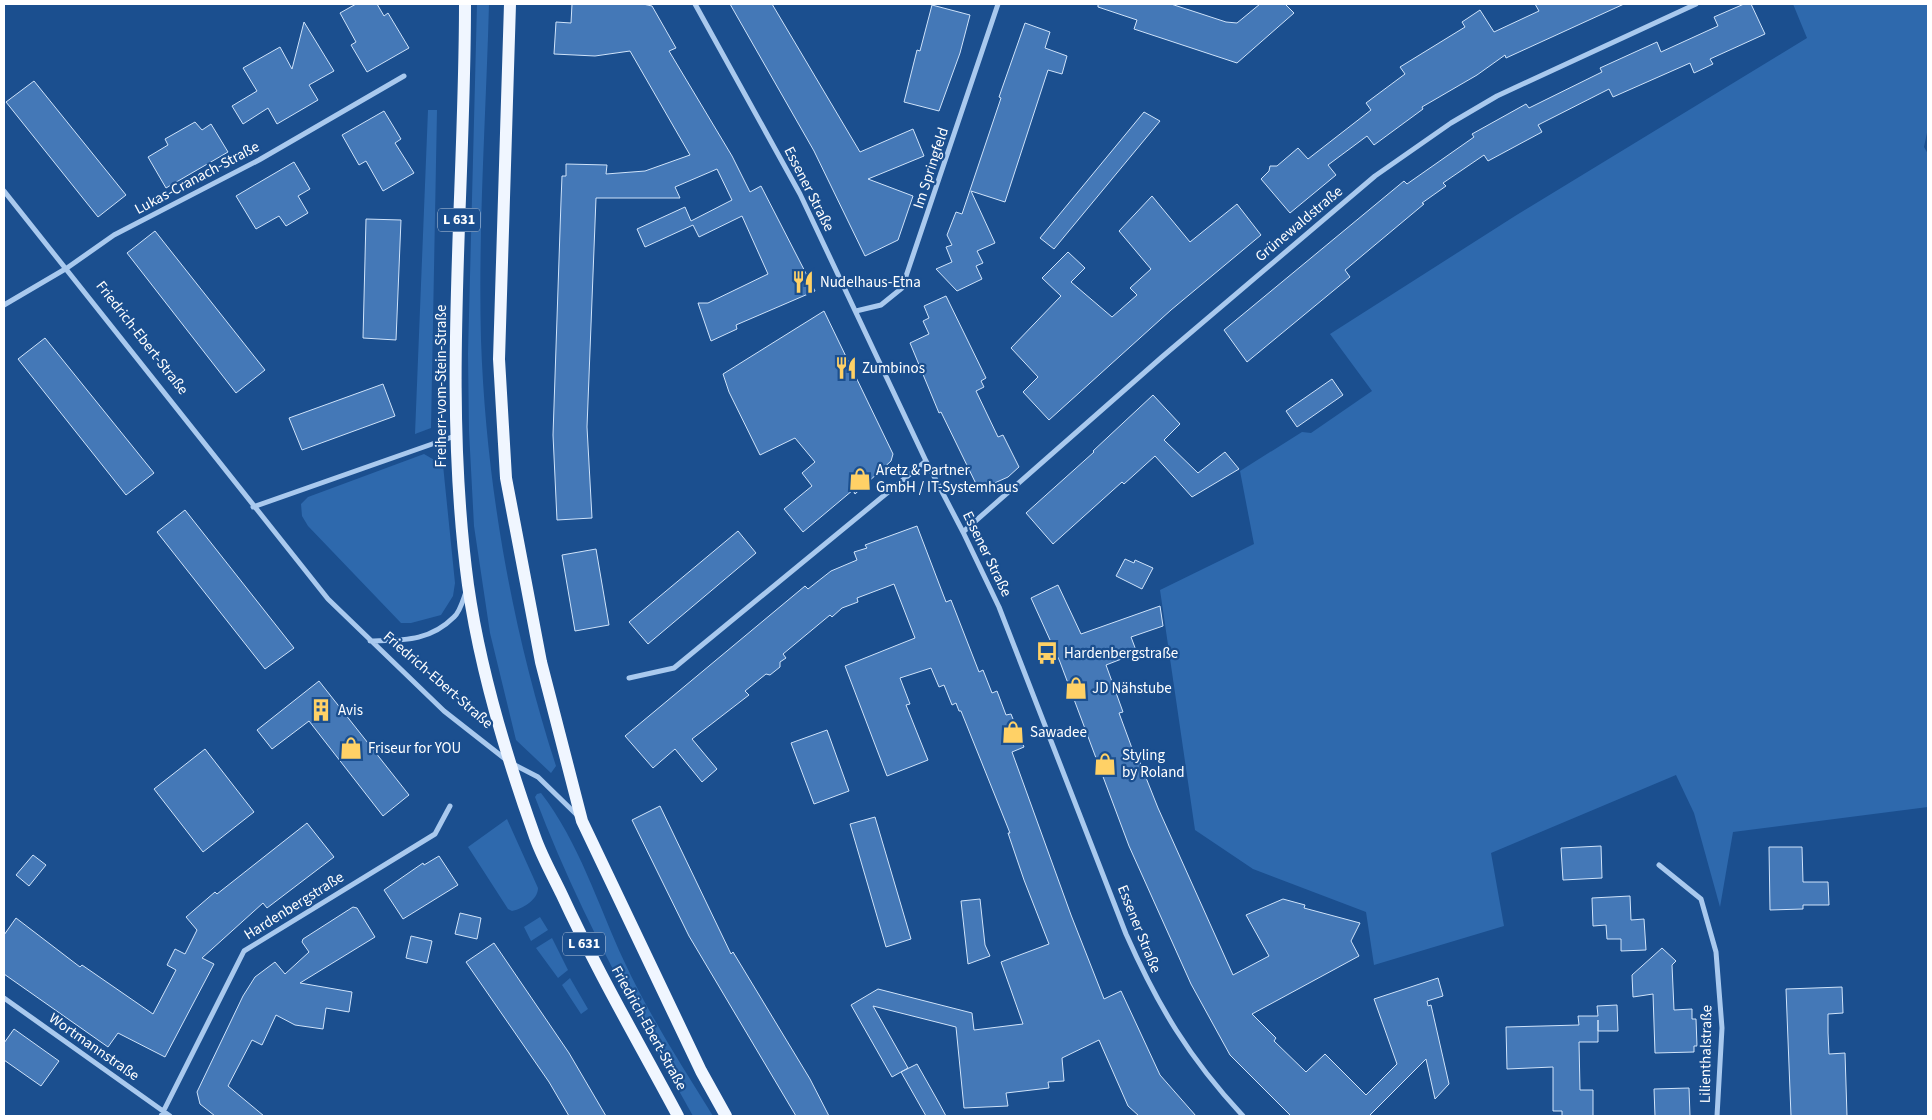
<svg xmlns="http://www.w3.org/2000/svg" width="1932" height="1120" font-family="'Source Sans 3',sans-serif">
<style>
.green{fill:#2e69ad}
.building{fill:#4478b7;stroke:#cfe3fa}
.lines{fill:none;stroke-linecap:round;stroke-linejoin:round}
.minor{stroke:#a9c9ee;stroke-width:5}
.primary{stroke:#f0f6ff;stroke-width:12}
.labels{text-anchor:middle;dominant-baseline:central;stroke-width:4.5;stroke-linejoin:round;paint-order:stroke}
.shield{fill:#1b4f8f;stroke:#bbcadd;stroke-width:1}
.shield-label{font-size:14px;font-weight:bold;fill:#fff}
.street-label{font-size:15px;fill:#fff;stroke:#1b4f8f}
.poi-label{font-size:15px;fill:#fff;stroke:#1b4f8f;text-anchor:start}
</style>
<rect width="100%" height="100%" fill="#1b4f8f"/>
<!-- green -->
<path class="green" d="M477 4H489C486 116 478 228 481 340 486 484 512 630 556 766L551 773 516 740 490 633 474 526 469 431 468 354Z
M1793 4H1928V128L1924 147 1928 154V807L1733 832 1720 907 1694 813 1676 775 1491 853 1504 926 1374 965 1366 912 1253 869 1195 830 1160 590 1254 544 1240 471 1302 432 1311 433 1372 391 1330 334 1515 216 1807 38Z
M428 110H437L431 428 415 434Z
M424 454 443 465 455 583 453 596 441 615 411 623H401L308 526 302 516 301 504 308 497Z
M541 793C579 842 598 905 624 961 649 1015 682 1066 713 1116H693C635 1012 577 909 535 797L537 794Z
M507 819 538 888C538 900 522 909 512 911L508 909 468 847Z
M540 917 548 930 531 941 524 927Z
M552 938 568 970 558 978 536 948Z
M570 978 588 1009 581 1014 562 985Z"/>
<!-- building -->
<path class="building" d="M356 4H377L384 16 388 13 409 48 367 72 351 45 356 42 340 13Z
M572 4H643L652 6 676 48 669 51 732 156 750 192 761 186 815 291 736 325 737 329 711 341 698 303H708L768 274 742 216 699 237 693 225 645 247 637 229 685 207 691 221 732 200 717 169 675 187 680 198H596L587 427 592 518 557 520 553 435 561 201 562 176H566V164L607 165 606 174 645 171 690 155 630 51 595 56 554 54 556 22 571 23Z
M730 4H772L860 152 913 129 924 156 868 179 913 196 898 240 865 256 814 151Z
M1098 4H1171L1226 22 1237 23 1260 4H1285L1294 13 1237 63 1134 29 1137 20 1098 7Z
M1535 4H1624L1506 58 1505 55 1477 75 1422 107 1423 109 1374 145 1367 136 1328 165 1336 175 1290 213 1261 179 1269 171 1270 166H1277L1298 148 1308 159 1371 110 1366 103 1405 74 1400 67 1465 27 1462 22 1480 10 1494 32 1539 11Z
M1744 4H1751L1765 34 1710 59 1713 64 1694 73 1690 63 1613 97 1609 89 1538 125 1542 132 1488 161 1484 155 1443 183 1446 186 1422 203 1424 204 1345 270 1350 277 1247 362 1224 330 1404 181 1407 184 1474 137 1472 134 1526 104 1529 108 1602 72 1600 68 1657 42 1661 52 1718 26 1714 17Z
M932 5 970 15 960 53 939 111 904 102 917 50 920 51Z
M304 22 334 71 309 85 318 100 277 124 268 108 243 124 232 106 257 91 243 68 280 47 292 69Z
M1025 23 1050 32 1045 48 1067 56 1062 74 1048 70 1005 202 971 191 995 243 977 251 983 263 976 266 982 279 957 291 936 269 952 262 946 247 952 245 947 235 956 212 962 214 1001 98 999 97Z
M34 81 126 195 98 217 6 102Z
M384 111 401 139 395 143 414 173 383 191 366 161 359 165 342 135Z
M1144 112 1160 121 1054 249 1040 238Z
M195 122 202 130 211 124 228 152 166 188 148 157 168 145 165 139Z
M294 162 310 189 298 196 308 213 286 226 279 216 256 229 236 196Z
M1152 196 1190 242 1237 204 1261 235 1171 310 1049 420 1023 392 1038 377 1011 348 1061 296 1042 278 1068 252 1085 268 1071 282 1112 317 1137 295 1130 288 1151 269 1119 231Z
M366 219 401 220 396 340 363 338Z
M155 231 265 370 236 393 127 253Z
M946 296 986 378 981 381 984 387 976 391 998 437 1003 435 1019 467 1008 477 979 490 941 412 939 413 910 343 929 334 923 321 929 318 924 306Z
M824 311 893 454 891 461 855 494 853 490 803 532 784 509 812 486 802 473 815 462 795 438 760 455 729 392 723 374Z
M45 338 154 473 126 495 18 359Z
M1332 379 1343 395 1297 427 1286 411Z
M383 384 395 416 302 450 289 418Z
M1153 395 1180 424 1164 440 1198 473 1225 452 1239 469 1192 497 1155 456 1124 484 1122 482 1053 544 1026 513 1094 452 1093 451Z
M185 510 294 648 265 669 157 532Z
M917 526 946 602 951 600 979 672 983 670 992 693 997 691 1006 715 1011 714 1024 747 1012 752 1071 915 1104 999 1121 991 1160 1075 1196 1116H1139L1128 1106 1099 1040 1062 1058 1064 1081 1048 1082 1049 1088 1006 1093 1008 1106 964 1108 956 1027 873 1006 908 1068 892 1077 851 1005 878 989 972 1013 974 1030 1023 1024 1001 962 1049 944 1024 880 1008 833H1010L961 711H959L956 703 952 705 944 685 939 687 931 668 900 678 910 704 906 705 928 760 887 776 845 666 915 638 894 584 857 598 858 602 842 608 832 617 830 615 783 654 786 658 780 662V667L770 675 766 674 745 691 749 695 692 739 717 769 702 782 675 749 653 768 625 736 805 586 808 589 831 571 857 560 854 552 867 548 865 545Z
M738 531 756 553 648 644 629 622Z
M596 549 609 625 575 631 562 555Z
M1125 559 1134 563 1135 560 1153 568 1142 589 1116 576Z
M1058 585 1081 634 1160 606 1163 626 1131 637 1137 653 1106 665 1123 712 1119 713 1133 751 1135 750 1158 808 1233 975 1269 956 1246 915 1283 899 1305 905 1304 908 1360 923 1351 941 1359 956 1252 1014 1276 1038 1274 1041 1306 1072 1325 1054 1366 1095 1397 1064 1374 999 1438 978 1443 996 1427 1001 1428 1006 1431 1005 1449 1084 1435 1099 1426 1059 1369 1116H1291L1230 1055 1191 984 1129 846 1060 662 1031 598Z
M319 681 409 795 383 816 309 721 272 749 257 730Z
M827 730 849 791 814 804 791 743Z
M205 749 254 812 203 852 154 789Z
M660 806 731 954 733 952 810 1079 829 1116H796L689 936 632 820Z
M875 817 911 939 886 947 850 824Z
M307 823 334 857 267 908 263 903 202 958 214 964 165 1057 118 1033 108 1047 4 974V935L16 918 80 967 82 965 153 1014 176 970 167 965 175 949 185 954 197 930 186 917 215 892 217 894Z
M1601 846 1602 878 1563 880 1561 848Z
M1769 847H1802L1803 882H1828L1829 905H1803V909L1770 910Z
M33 855 46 865 29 886 16 875Z
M439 856 458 885 403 919 384 890 423 863 424 865Z
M1630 896 1631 920 1644 919 1646 950 1621 951V939H1607L1606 925 1593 926 1592 898Z
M980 899 985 945 990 956 968 964 961 901Z
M353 907 357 908 375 937 300 983 352 992 349 1012 326 1008 323 1029 295 1025 276 1015 262 1045 252 1040 228 1086 264 1116H215L200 1104 197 1092 243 996 255 977 275 962 285 974 309 952 302 942 303 939Z
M460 913 481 918 477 939 455 934Z
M411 936 432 941 427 963 406 958Z
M494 943 569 1053 606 1116H569L549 1082 466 962Z
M1662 948 1676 961 1672 965 1674 1010 1692 1009V1019H1696L1697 1046H1694V1052L1655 1053 1653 994 1633 997 1632 975Z
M1842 987 1843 1013 1828 1014V1033L1829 1054 1845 1053 1847 1116H1791L1786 989Z
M1617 1005 1618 1031H1598V1020V1042H1579L1580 1090H1593V1116H1562V1111H1553V1067L1507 1069 1506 1027 1579 1025 1578 1016H1598L1597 1006Z
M14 1029 59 1061 41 1086 4 1060V1043Z
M917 1064 939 1103 946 1116H926L901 1072Z
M1689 1088 1690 1116H1655L1654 1089Z"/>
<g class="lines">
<!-- minor -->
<path class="minor" d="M695 4 800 194 926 461 963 532 999 607 1126 934C1158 1006 1189 1058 1243 1116
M4 191 328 599 444 711 509 762 538 777 577 815
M4 305 67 268 114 235 259 160 404 76
M856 311 881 305 902 288 998 4
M253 507 455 436
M963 532 1162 357 1375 176 1451 123 1497 96 1696 4
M370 641C402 640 429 642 454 617 460 612 463 600 466 592
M629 678 674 668 926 461
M1659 865 1701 899 1716 952 1722 1028 1717 1116
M4 998 170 1116
M161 1116 244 951 435 834 450 806"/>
<!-- primary -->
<path class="primary" d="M465 4C465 197 442 392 468 585 480 670 506 756 535 837 542 857 553 876 562 895 597 971 639 1043 678 1116
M510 4 499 359 506 478 541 662 582 821 701 1071 726 1116"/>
</g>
<!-- icons -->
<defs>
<symbol id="restaurant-bare" viewBox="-9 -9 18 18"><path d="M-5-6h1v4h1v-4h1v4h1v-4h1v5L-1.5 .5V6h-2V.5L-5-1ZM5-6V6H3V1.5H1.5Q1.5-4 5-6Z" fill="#ffd166" stroke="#1b4f8f" stroke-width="2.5" paint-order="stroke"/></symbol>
<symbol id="shop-bare" viewBox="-9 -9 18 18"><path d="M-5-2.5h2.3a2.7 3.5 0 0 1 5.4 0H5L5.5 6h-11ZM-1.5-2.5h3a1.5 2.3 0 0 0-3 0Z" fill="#ffd166" stroke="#1b4f8f" stroke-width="2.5" paint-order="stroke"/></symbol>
<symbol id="bus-bare" viewBox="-9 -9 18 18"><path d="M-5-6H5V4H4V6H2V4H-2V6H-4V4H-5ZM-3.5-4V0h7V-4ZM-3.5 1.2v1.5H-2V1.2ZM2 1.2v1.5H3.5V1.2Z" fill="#ffd166" stroke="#1b4f8f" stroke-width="2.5" paint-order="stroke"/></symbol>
<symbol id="building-bare" viewBox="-9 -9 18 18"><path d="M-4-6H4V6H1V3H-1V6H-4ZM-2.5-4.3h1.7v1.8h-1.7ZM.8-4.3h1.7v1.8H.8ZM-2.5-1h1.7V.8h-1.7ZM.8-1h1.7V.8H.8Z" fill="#ffd166" stroke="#1b4f8f" stroke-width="2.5" paint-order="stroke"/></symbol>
</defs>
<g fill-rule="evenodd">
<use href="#restaurant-bare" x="787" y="266" width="32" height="32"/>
<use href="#restaurant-bare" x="830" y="352" width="32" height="32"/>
<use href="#shop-bare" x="844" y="463" width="32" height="32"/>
<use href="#bus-bare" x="1031" y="637" width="32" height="32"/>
<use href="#shop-bare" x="1060" y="672" width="32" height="32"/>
<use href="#building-bare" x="305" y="694" width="32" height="32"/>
<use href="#shop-bare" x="997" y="716" width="32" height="32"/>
<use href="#shop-bare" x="335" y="732" width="32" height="32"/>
<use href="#shop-bare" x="1089" y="748" width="32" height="32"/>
</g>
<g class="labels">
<!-- shield labels -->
<g class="shield">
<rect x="438" y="208.5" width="42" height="23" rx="4"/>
<rect x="563" y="932.5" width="42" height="23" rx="4"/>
</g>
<g class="shield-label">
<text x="459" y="220">L 631</text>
<text x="584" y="944">L 631</text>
</g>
<!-- street labels -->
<g class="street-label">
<text transform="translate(931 168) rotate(-72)">Im Springfeld</text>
<text transform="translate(197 178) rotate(-28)">Lukas-Cranach-Straße</text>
<text transform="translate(809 189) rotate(63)">Essener Straße</text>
<text transform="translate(1299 224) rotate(-40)">Grünewaldstraße</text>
<text transform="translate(142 338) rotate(52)">Friedrich-Ebert-Straße</text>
<text transform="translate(441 386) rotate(-90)">Freiherr-vom-Stein-Straße</text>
<text transform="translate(987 554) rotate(64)">Essener Straße</text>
<text transform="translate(438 680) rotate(41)">Friedrich-Ebert-Straße</text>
<text transform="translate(294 906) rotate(-32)">Hardenbergstraße</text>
<text transform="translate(1139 929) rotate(68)">Essener Straße</text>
<text transform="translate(649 1028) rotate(61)">Friedrich-Ebert-Straße</text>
<text transform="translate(94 1047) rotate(35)">Wortmannstraße</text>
<text transform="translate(1706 1054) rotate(-89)">Lilienthalstraße</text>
</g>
<!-- poi labels -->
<g class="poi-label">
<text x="820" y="282">Nudelhaus-Etna</text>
<text x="862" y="368">Zumbinos</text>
<text x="876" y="470">Aretz &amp; Partner<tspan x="876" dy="17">GmbH / IT-Systemhaus</tspan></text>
<text x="1064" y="653">Hardenbergstraße</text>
<text x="1092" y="688">JD Nähstube</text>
<text x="338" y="710">Avis</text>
<text x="1030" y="732">Sawadee</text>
<text x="368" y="748">Friseur for YOU</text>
<text x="1122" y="755">Styling<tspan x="1122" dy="17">by Roland</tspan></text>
</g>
</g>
<!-- border -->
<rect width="1932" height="1120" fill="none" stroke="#ffffff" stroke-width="10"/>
</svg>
